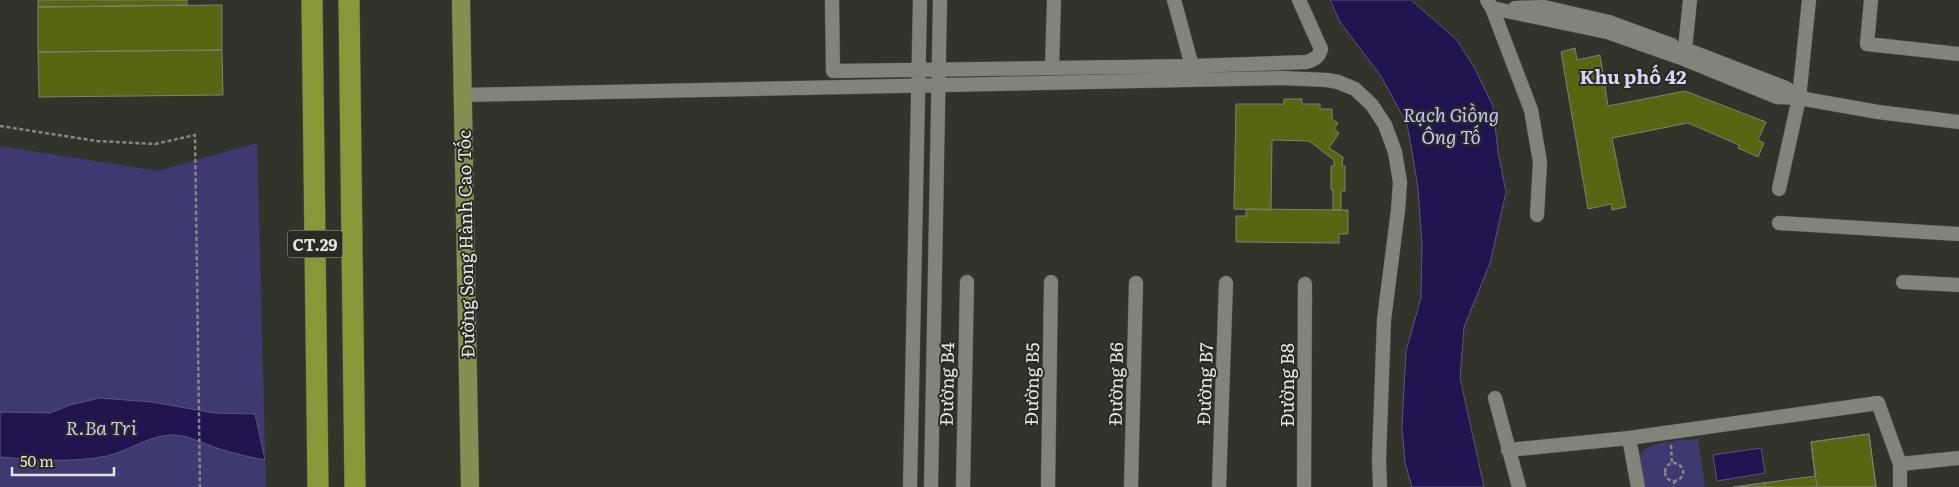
<svg xmlns="http://www.w3.org/2000/svg" width="1959" height="487" font-family="Literata,serif">
<style>
.green{fill:#3f3972}
.water{fill:#211450;stroke:#5c537b}
.building{fill:#596510;stroke:#7d7f75}
.lines{fill:none;stroke-linecap:round;stroke-linejoin:round}
.minor-casing{stroke:#4f5049;stroke-width:15}
.major-casing{stroke:#4f5049;stroke-width:19}
.highway-casing{stroke:#4f5049;stroke-width:22}
.path{stroke:#868780;stroke-width:2.5;stroke-dasharray:4 2.5;stroke-linecap:butt}
.minor{stroke:#818479;stroke-width:14}
.major{stroke:#858f52;stroke-width:18}
.highway{stroke:#889738;stroke-width:21}
.labels{text-anchor:middle;dominant-baseline:central;stroke-width:4;stroke-linejoin:round;paint-order:stroke}
.shield{fill:#292a22;stroke:#acada7;stroke-width:1}
.shield-label{font-size:16px;font-weight:bold;fill:#e4e5e0}
.street-label{font-size:18px;fill:#e4e5e0;stroke:#292a22}
.neighbourhood-label{font-size:19px;font-weight:bold;fill:#d6d6f3;stroke:#292a22}
.water-label{font-size:19px;font-style:italic;fill:#c5c4fd;stroke:#292a22}
</style>
<rect width="100%" height="100%" fill="#32342b"/>
<!-- green -->
<path class="green" d="M257 143 266 487H0V146L158 171Z
M1698 439 1705 487H1646C1644 478 1638 464 1640 456 1643 441 1686 440 1698 439Z"/>
<!-- water -->
<path class="water" d="M1330 0H1411L1456 39 1474 67 1493 106 1498 152 1506 192 1490 263 1464 327 1460 378 1484 487H1412L1405 463 1402 426 1406 351 1421 298 1422 244 1418 188 1412 151 1407 124 1381 76 1340 22Z
M100 398 152 402 214 413 255 414 265 460C250 457 235 454 220 449 203 444 188 434 169 435 147 437 128 451 107 456 72 463 36 460 0 457V412L50 413 70 405Z
M1761 448 1765 473 1717 481 1713 455Z"/>
<!-- building -->
<path class="building" d="M38 0H187V5L38 7Z
M222 5V50L38 52V7Z
M1575 48 1577 60 1600 55 1608 106 1685 91 1766 122 1758 140 1764 143 1758 157 1738 148 1739 145 1688 123 1612 138 1626 207 1612 210 1611 204 1588 209 1561 52Z
M222 50 223 95 39 97 38 52Z
M1284 99H1302V104H1320V109H1332V119L1338 123 1334 129 1339 133 1329 148 1343 157 1342 166H1345V191H1341V210H1333V190H1331V166H1334V160L1309 141 1272 140 1271 210 1234 209 1236 104H1284Z
M1246 209 1348 210V234H1339V243L1236 242V216H1246Z
M1869 434 1876 487H1733L1815 476 1811 442Z
M1869 434 1876 487H1817L1811 442Z
M1765 483 1766 487H1733Z"/>
<g class="lines">
<defs>
<path id="minor" d="M832 0 833 71 1192 66 1307 62C1315 59 1319 57 1321 49L1299 0
M1174 0 1192 66
M1487 0 1492 8 1531 110 1540 162 1537 215
M1871 0 1867 44 1959 54
M1492 8 1607 32 1684 59 1777 97 1799 98 1878 112 1959 122
M1515 8 1544 7 1609 22 1672 45
M1693 52 1786 88 1799 98
M1684 59 1690 0
M1052 67 1054 0
M462 95 1282 78 1327 80 1338 82 1355 89 1372 105 1385 125 1395 152 1400 182 1398 210 1384 320 1379 459 1380 487
M1779 189 1799 98 1809 0
M1779 223 1959 234
M1903 282 1959 285
M1495 398 1519 487
M1508 450 1629 438
M1900 464 1959 458
M910 487 920 0
M931 487 940 0
M963 487 967 282
M1048 487 1051 282
M1131 487 1136 283
M1219 487 1226 283
M1304 487 1305 284
M1638 487 1629 438 1878 403 1900 464V487"/>
<path id="major" d="M461 0 470 487"/>
<path id="highway" d="M312 0 318 487
M349 0 355 487"/>
</defs>
<!-- minor casing -->
<use href="#minor" class="minor-casing"/>
<!-- major casing -->
<use href="#major" class="major-casing"/>
<!-- highway casing -->
<use href="#highway" class="highway-casing"/>
<!-- path -->
<path class="path" d="M0 126 97 141 155 144 195 135 200 487
M1671 445 1672 463
M1665 472a9 9 0 1 1 18 0a9 9 0 1 1-18 0Z
M1674 480V487"/>
<!-- minor -->
<use href="#minor" class="minor"/>
<!-- major -->
<use href="#major" class="major"/>
<!-- highway -->
<use href="#highway" class="highway"/>
</g>
<g class="labels">
<!-- shield labels -->
<rect class="shield" x="287.5" y="230.5" width="55" height="27" rx="4"/>
<g class="shield-label">
<text x="315" y="244">CT.29</text>
</g>
<!-- street labels -->
<g class="street-label">
<text transform="translate(465 244) rotate(-91)">Đường Song Hành Cao Tốc</text>
<text transform="translate(946 384) rotate(-89)">Đường B4</text>
<text transform="translate(1031 384) rotate(-89)">Đường B5</text>
<text transform="translate(1115 384) rotate(-89)">Đường B6</text>
<text transform="translate(1204 384) rotate(-88)">Đường B7</text>
<text transform="translate(1286 385) rotate(-90)">Đường B8</text>
</g>
<!-- neighbourhood labels -->
<g class="neighbourhood-label">
<text x="1633" y="76">Khu phố 42</text>
</g>
<!-- water labels -->
<g class="water-label">
<text x="1451" y="114">Rạch Giồng<tspan x="1451" dy="22">Ông Tố</tspan></text>
<text x="101" y="427">R.Ba Tri</text>
</g>
</g>
<!-- scale -->
<path d="M12 467v8h102v-8" fill="none" stroke="#e4e5e0" stroke-width="2.5"/>
<text x="20" y="467" font-size="15" fill="#e4e5e0" stroke="#292a22" stroke-width="4" paint-order="stroke">50 m</text>
</svg>
